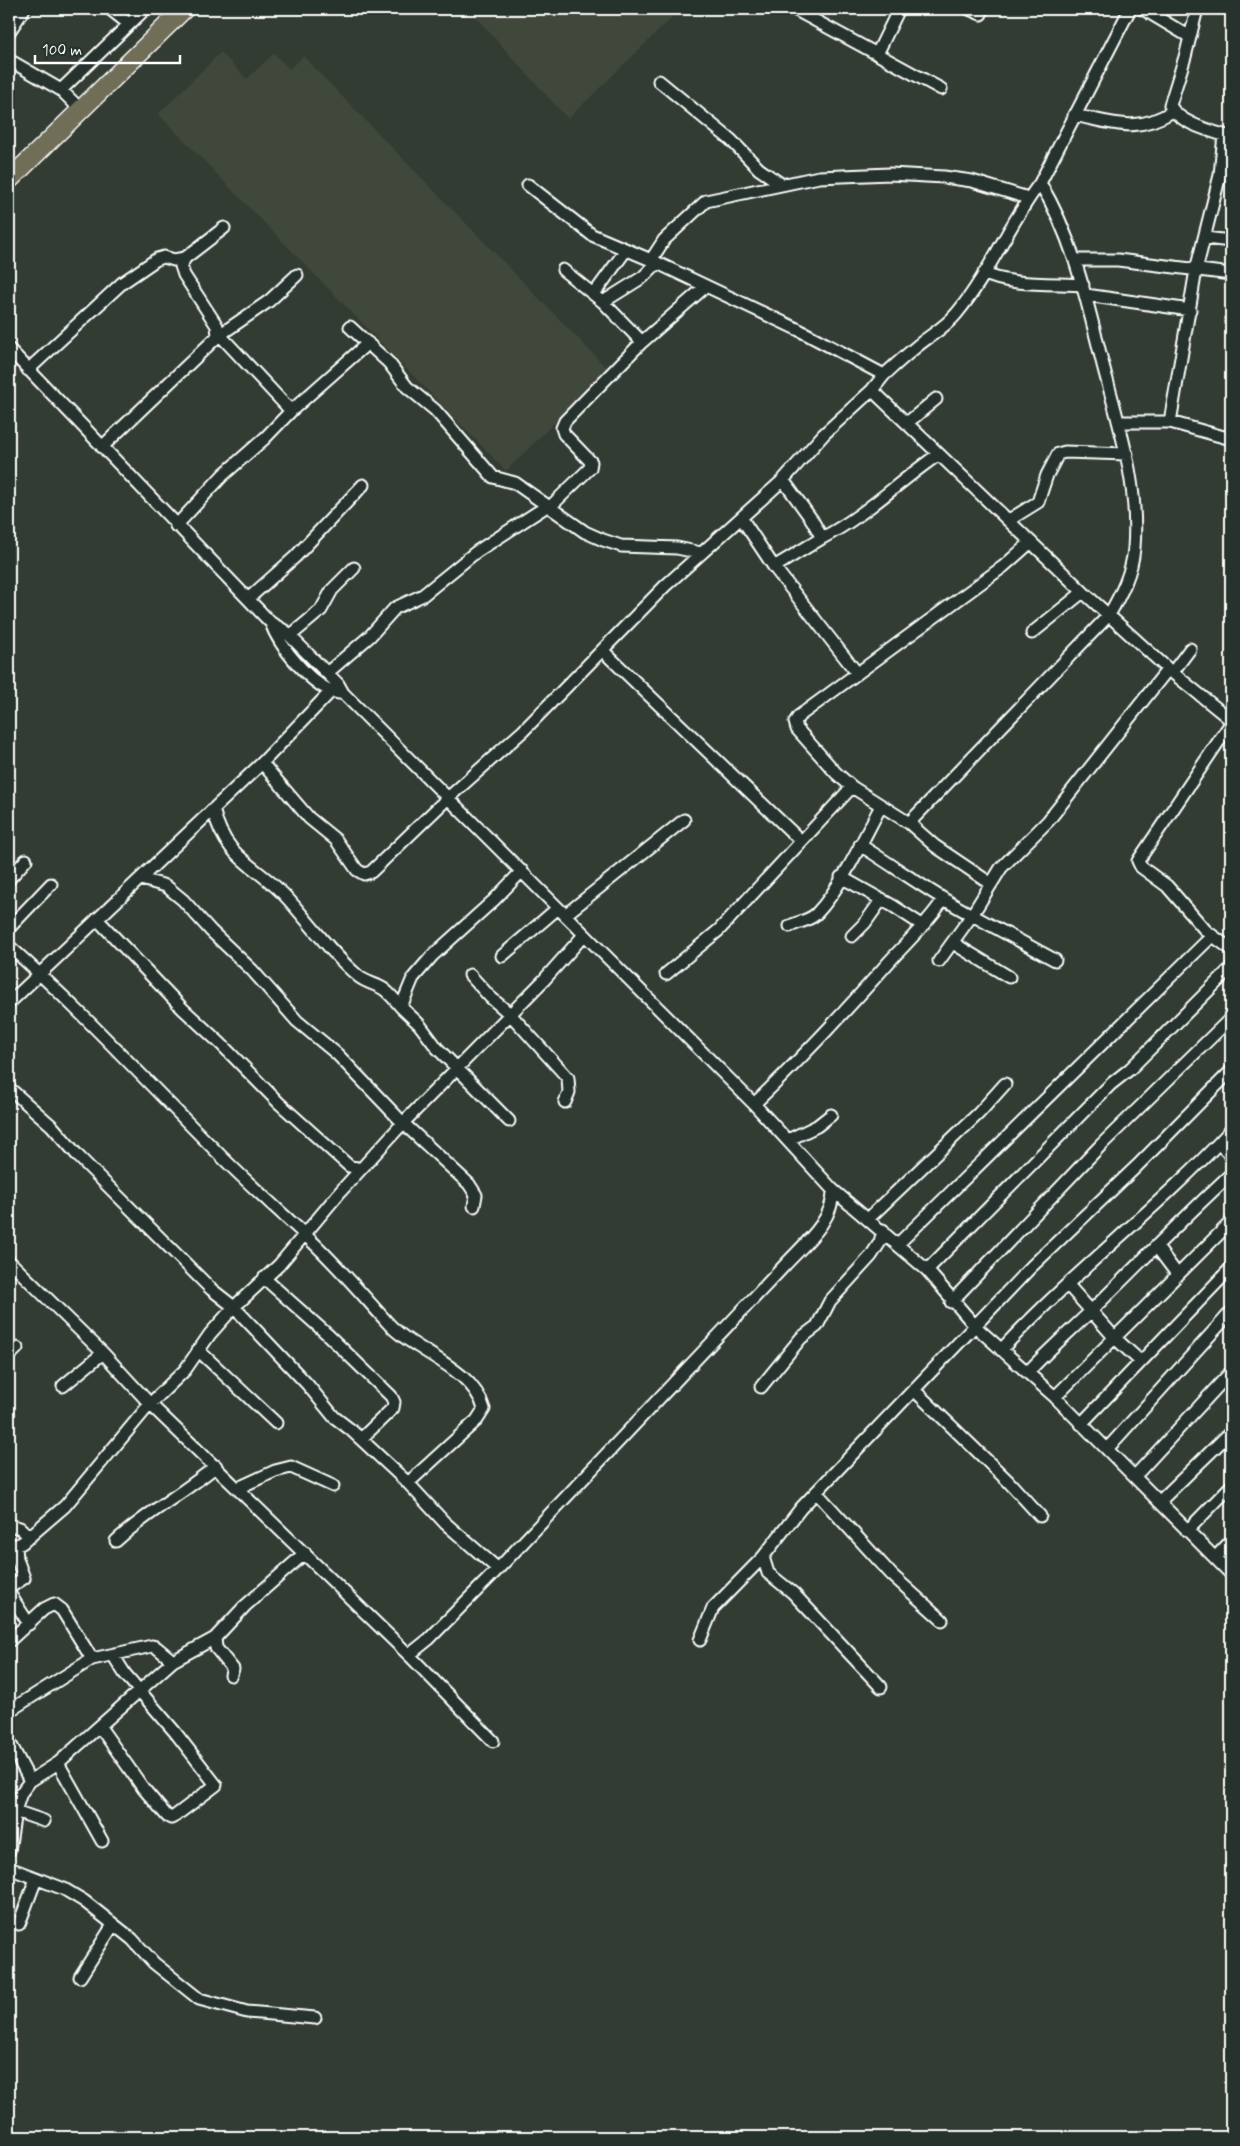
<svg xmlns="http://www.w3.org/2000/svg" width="1240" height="2146" font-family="Mynerve,sans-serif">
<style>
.built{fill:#40463a}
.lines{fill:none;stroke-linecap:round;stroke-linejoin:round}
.street-casing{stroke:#fff;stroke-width:15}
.primary-casing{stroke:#fff;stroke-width:21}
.street{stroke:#26332d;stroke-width:11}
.primary{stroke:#716e59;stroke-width:18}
</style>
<rect width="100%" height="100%" fill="#323c33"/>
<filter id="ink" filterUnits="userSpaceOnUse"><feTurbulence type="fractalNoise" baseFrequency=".02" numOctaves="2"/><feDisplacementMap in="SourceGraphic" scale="10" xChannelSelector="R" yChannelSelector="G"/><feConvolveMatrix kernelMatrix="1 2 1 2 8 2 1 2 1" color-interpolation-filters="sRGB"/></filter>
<g filter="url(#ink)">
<!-- built -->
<path class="built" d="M468 9H681L568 119Z
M221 52 247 79 274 53 289 69 303 56 608 369 506 471 158 114Z"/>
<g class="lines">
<defs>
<path id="street" d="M110 9 129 24
M794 9 877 54 899 9
M969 9 981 14
M1143 9 1190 37
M1197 9 1185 57 1170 105C1178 123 1211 131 1230 137
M9 32 24 9
M877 54 941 89
M9 60 61 90 81 110
M659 81 731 140 759 169 781 184
M61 90 145 9
M1074 115C1114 123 1136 134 1173 111
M528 185 592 235 651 260
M1028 198 972 181 944 177 890 174 819 177 706 201 664 240 651 260 799 330 884 375C894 366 905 356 916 347 929 336 946 327 957 313 990 273 1009 223 1040 183L1130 9
M1205 238 1231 241
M1075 260H1118L1231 274
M563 270 603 302 643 277 657 263
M984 273C1006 286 1056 283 1083 285
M594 294 626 250
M1086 295 1190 310
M603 302 642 342
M350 327 389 363 407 387 435 410 493 477 515 483 585 532 603 540 621 546 677 548 701 553
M220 335 291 411
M218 336 269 301 297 275
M9 349 271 623 285 631 338 684 343 693 754 1104 833 1190 927 1270 976 1327 1055 1397 1231 1574
M28 370 122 283 157 259 164 257 174 260 185 258
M872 390 1083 592 1168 669 1231 720
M1120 422H1170L1231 439
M1170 422 1196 270 1220 175 1224 135
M907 423 936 399
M102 447 218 336 217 326 184 275 181 266 185 258 224 228
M550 507 590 468 591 462 564 434 562 428 565 421 642 342 706 286
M742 519 774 567 857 673
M1009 520 1038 502 1047 475 1058 454 1065 452 1127 454
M176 526 223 475 265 438 291 411 368 343
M822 538C865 516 899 481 939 454
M774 567 822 538 812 520 783 480
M248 599 295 557 363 485
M271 623C279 646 313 689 339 693
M1032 633 1083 592
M290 636 321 610 332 590 354 568
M603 651 801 841
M327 673 370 636 395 608 423 595 476 552 547 506
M1172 673 1190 649
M1231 723 1138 861 1141 867 1167 886 1206 931 1231 949
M262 763 309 818 336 840 357 870 364 874 371 872 449 797 523 731 665 586 783 480 824 434 872 390 884 375
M213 809C226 862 258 865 289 900 312 926 332 954 358 976 366 983 377 984 385 990 391 995 396 1001 401 1007
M909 823 1109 615C1121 594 1132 573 1134 548 1139 484 1119 426 1103 365 1087 302 1074 239 1040 183
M860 845C897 868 933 895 972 915L1001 868 1048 821 1168 669
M841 877 893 906 922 925
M9 879 26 860
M141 879 166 886 183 900 211 931 252 970 297 1021 337 1054 403 1123 469 1184 476 1195 474 1206
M990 883 935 846 909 823 852 787 836 773 797 729 795 722 799 716 1004 566 1031 542
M565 915 684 820
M97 919 183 1009 221 1044 279 1103 349 1166 361 1169
M790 926C799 921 810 921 817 913 841 888 864 837 881 806
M9 928 51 884
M852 936 865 923 882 899
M953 943 1009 977
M9 946C81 1010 145 1080 213 1148 242 1178 274 1206 304 1234 334 1261 360 1292 387 1322 413 1352 473 1367 484 1409L477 1420 408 1483
M502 956 558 908
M939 961 972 915 1055 960
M666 974 719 930 852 787
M470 975 490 997 510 1014 568 1078 569 1092 565 1102
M9 1003 262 763 338 684
M9 1088 52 1126 79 1157 211 1289 234 1307 307 1384 334 1417 351 1430 408 1483 445 1523 498 1569
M754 1104C801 1059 845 1012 888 963 906 943 928 923 943 900
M509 1121 437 1048 419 1024 401 1007 413 978 432 956 494 900 522 871
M788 1140 817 1126 831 1115
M1219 1143 1231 1156
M868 1219 979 1113 1005 1084
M898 1244 1212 936
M1156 1246 1177 1274
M9 1261 103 1353 150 1404 409 1655
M927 1270 1111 1084 1130 1069 1231 968
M264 1278 327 1334 391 1396 394 1402 393 1408 361 1439
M1068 1285 1115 1338 1140 1361
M951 1302 1101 1145 1231 1018
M198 1350 276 1423
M1001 1350C1073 1272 1159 1208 1231 1130
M9 1356 17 1348
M1028 1372C1049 1349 1072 1330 1094 1308 1140 1263 1184 1217 1231 1174
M63 1386 103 1353
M761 1387 801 1338 817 1326 830 1301 871 1256 880 1242 883 1230
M914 1390 1008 1481 1040 1516
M1055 1397 1231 1222
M1081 1424 1231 1268
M1107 1449 1231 1312
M1135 1476 1231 1372
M238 1488 275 1471 291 1467 333 1486
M816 1492 892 1575 942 1620
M1159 1502 1231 1432
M9 1525 20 1528 30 1537
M1187 1531 1231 1486
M116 1541C147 1512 184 1493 216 1466
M9 1548 22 1543 65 1506 150 1404 185 1370 210 1334 234 1307 279 1265 340 1192 403 1123 543 981 584 935
M763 1557 768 1573 793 1593 881 1687
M1215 1558 1231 1541
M9 1588 24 1578 17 1559 16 1546
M9 1593 29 1624
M215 1638 216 1648 233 1669 231 1675
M700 1640 713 1608 763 1557 801 1508 1031 1267 1137 1166 1231 1071
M9 1641 44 1609 54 1604 62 1610 92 1659
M9 1711 92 1659 152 1646 156 1647 173 1661 215 1638 245 1606 305 1553
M100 1727 143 1788 167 1816 171 1818 175 1816 216 1785 175 1732 125 1674 113 1655
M9 1741 30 1781
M493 1741 409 1655 429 1639 498 1569 784 1266C803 1245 834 1221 833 1190
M58 1763 102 1841
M15 1811 44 1821
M9 1851 15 1811 21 1793 30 1781 58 1763 173 1661
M9 1868 64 1889 84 1901 132 1939 154 1963 199 1999 247 2012 315 2018
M19 1924 36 1879
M80 1977 113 1925"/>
<path id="primary" d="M9 180 184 9"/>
</defs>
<!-- street casing -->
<use href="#street" class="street-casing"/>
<!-- primary casing -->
<use href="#primary" class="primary-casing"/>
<!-- street -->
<use href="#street" class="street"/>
<!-- primary -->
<use href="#primary" class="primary"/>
</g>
</g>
<!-- margin -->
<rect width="1240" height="2146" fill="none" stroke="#26332d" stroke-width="30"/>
<rect x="15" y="15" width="1210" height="2116" fill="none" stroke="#fff" stroke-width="2" filter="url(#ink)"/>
<!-- scale -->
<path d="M35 55v8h145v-8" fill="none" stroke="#ffffff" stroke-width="2.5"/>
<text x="42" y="55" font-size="15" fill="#ffffff" stroke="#26332d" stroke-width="4" paint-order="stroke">100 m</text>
</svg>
